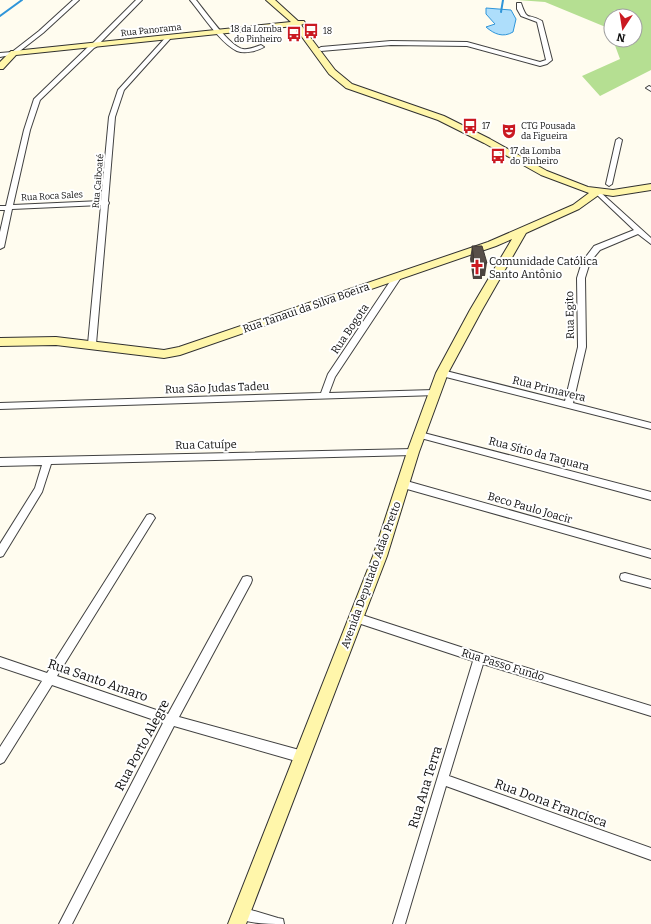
<svg xmlns="http://www.w3.org/2000/svg" width="651" height="924" font-family="Bitter,serif">
<style>
.forest{fill:#b5df92}
.water{fill:#aedefb;stroke:#2f95d9}
.lines{fill:none;stroke-linecap:round;stroke-linejoin:round}
.stream{stroke:#2f95d9;stroke-width:2}
.street-casing{stroke:#414141;stroke-width:2}
.secondary-casing{stroke:#303030;stroke-width:2}
.street{fill:#fff;fill-rule:evenodd}
.secondary{fill:#fff6aa;fill-rule:evenodd}
.wall{fill:#4c443f}
.building{fill:#584f49;stroke:#3e3733}
.labels{text-anchor:middle;dominant-baseline:central;stroke-width:4;stroke-linejoin:round;paint-order:stroke}
.far-poi-label{font-size:9px;fill:#0e0e0e;stroke:#fff;text-anchor:start}
.far-street-label{font-size:9px;fill:#0e0e0e;stroke:#fff}
.poi-label{font-size:11px;fill:#0e0e0e;stroke:#fff;text-anchor:start}
.street-label{font-size:11px;fill:#0e0e0e;stroke:#fff}
.near-street-label{font-size:13px;fill:#0e0e0e;stroke:#fff}
</style>
<rect width="100%" height="100%" fill="#fffcef"/>
<!-- forest -->
<path class="forest" d="M517 0H651V70L600 96 582 76 620 59 613 40H635V16H611V35L608 28 545 2Z"/>
<!-- water -->
<path class="water" d="M486 8 511 10 516 19 513 32C503 38 494 34 486 27L495 24 486 14Z"/>
<g class="lines">
<!-- stream -->
<path class="stream" d="M501 12 503 0
M0 16 22 0"/>
<defs>
<path id="street" d="M73 0H79L43 33 16 54 0 57V53L12 52 39 31Z
M136 0H142L96 47 94 48 40 100 30 130 13 205 101 201 109 117 118 90 166 37H170V39L124 90 115 117 108 201 109 203 108 205 96 344 92 347 88 344 101 205 12 209 4 247 0 249V232L5 210H0V206H6L24 130 34 99 90 45 92 44Z
M190 0H196C205 11 230 47 243 49 248 50 255 47 261 45L264 47C257 51 245 54 237 51 220 43 202 14 190 0Z
M517 3H521C528 23 527 12 542 21L552 60 547 64 540 66 467 46 391 45 321 51 318 49 321 47 391 41 467 42 540 62 546 60 537 22 521 16 517 9Z
M649 86 651 87V91L646 88Z
M619 138 622 140 612 184 609 186 606 184 616 140Z
M597 190 599 191 651 238V244L638 234 600 250 590 262 585 278 586 347 573 403 651 423V429L442 376 438 373 442 370 565 401 578 347 577 278 582 262 594 246 634 230 595 193V191Z
M395 274H398L402 276 335 377 329 393 434 390 438 393 437 395 0 409V403L321 393 328 374Z
M420 432 651 492V500L417 437 416 435 417 433Z
M413 449 416 450 417 452 416 454 413 455 51 464 42 492 3 556 0 557V544L35 488 42 465 0 466V458Z
M403 480 651 550V558L400 487 398 484 400 481Z
M150 514 153 515 155 518 153 521 57 676 168 714 243 577 247 576 251 577 252 580 251 583 179 717 303 751 307 753 309 757 307 761 303 763 174 726 72 924H59L163 723 52 685 4 762 0 764V747L42 681 0 667V657L47 673 147 515Z
M625 573 651 580V588L621 580 620 577 621 574Z
M356 613 479 653 651 706V716L483 664 449 776 651 848V860L446 786 405 924H393L473 661 352 621 351 618 352 615Z
M241 907 278 918 283 919 284 924C267 924 253 924 236 918L235 913 236 908Z"/>
<path id="secondary" d="M266 0H275L298 21H304L305 23 301 25 335 70 352 84 444 116 490 139 547 171 588 187 613 190 651 184V190L613 196 600 194 579 209 526 233 482 310 448 373 419 452 387 556 246 924H228L373 556 407 452 436 373 470 310 512 239 496 246 180 355 164 358 56 345 0 346V338L56 337 164 350 179 347 488 242 573 205 589 193 541 175 484 143 438 120 346 88 329 74 294 26 16 55 3 69H0V62L11 51H14L291 22Z"/>
</defs>
<!-- street casing -->
<use href="#street" class="street-casing"/>
<!-- secondary casing -->
<use href="#secondary" class="secondary-casing"/>
<!-- street -->
<use href="#street" class="street"/>
<!-- secondary -->
<use href="#secondary" class="secondary"/>
</g>
<!-- wall -->
<path class="wall" d="M472 246 487 263 485 276H482V279H473L470 259Z"/>
<!-- building -->
<path class="building" d="M472 246H482L487 263H483L484 266 475 267Z"/>
<!-- icons -->
<defs>
<symbol id="bus-bare" viewBox="-9 -9 18 18"><path d="M-5-6H5V4H4V6H2V4H-2V6H-4V4H-5ZM-3.5-4V0h7V-4ZM-3.5 1.2v1.5H-2V1.2ZM2 1.2v1.5H3.5V1.2Z" fill="#ca1921" stroke="#fff" stroke-width="2.5" paint-order="stroke"/></symbol>
<symbol id="theatre-bare" viewBox="-9 -9 18 18"><path d="M-5-5.5Q0-4 5-5.5V0Q5 5 0 6Q-5 5-5 0ZM-3.3-2.5H-1v1.5H-3.3ZM1-2.5H3.3v1.5H1ZM-2.8 1Q0 5.5 2.8 1Z" fill="#ca1921" stroke="#fff" stroke-width="2.5" paint-order="stroke"/></symbol>
<symbol id="church-bare" viewBox="-9 -9 18 18"><path d="M-1.2-6h2.4v3.5h3.3v2.4h-3.3V6h-2.4V-.1h-3.3v-2.4h3.3Z" fill="#ca1921" stroke="#fff" stroke-width="2.5" paint-order="stroke"/></symbol>
</defs>
<g fill-rule="evenodd">
<use href="#bus-bare" x="300" y="20" width="22" height="22"/>
<use href="#bus-bare" x="283" y="23" width="22" height="22"/>
<use href="#bus-bare" x="459" y="115" width="22" height="22"/>
<use href="#theatre-bare" x="498" y="120" width="22" height="22"/>
<use href="#bus-bare" x="487" y="145" width="22" height="22"/>
<use href="#church-bare" x="466" y="256" width="22" height="22"/>
</g>
<g class="labels">
<!-- far-poi labels -->
<g class="far-poi-label">
<text x="282" y="29" text-anchor="end">18 da Lomba<tspan x="282" dy="10">do Pinheiro</tspan></text>
<text x="323" y="31">18</text>
<text x="482" y="126">17</text>
<text x="521" y="126">CTG Pousada<tspan x="521" dy="10">da Figueira</tspan></text>
<text x="510" y="151">17 da Lomba<tspan x="510" dy="10">do Pinheiro</tspan></text>
</g>
<!-- far-street labels -->
<g class="far-street-label">
<text transform="translate(151 30) rotate(-6)">Rua Panorama</text>
<text transform="translate(98 181) rotate(-85)">Rua Caiboaté</text>
<text transform="translate(52 196) rotate(-3)">Rua Roca Sales</text>
</g>
<!-- poi labels -->
<g class="poi-label">
<text x="489" y="261">Comunidade Católica<tspan x="489" dy="13">Santo Antônio</tspan></text>
</g>
<!-- street labels -->
<g class="street-label">
<text transform="translate(306 308) rotate(-19)">Rua Tanaui da Silva Boeira</text>
<text transform="translate(570 315) rotate(-91)">Rua Egito</text>
<text transform="translate(350 329) rotate(-56)">Rua Bogota</text>
<text transform="translate(217 388) rotate(-2)">Rua São Judas Tadeu</text>
<text transform="translate(549 389) rotate(14)">Rua Primavera</text>
<text transform="translate(206 445) rotate(-1)">Rua Catuípe</text>
<text transform="translate(539 454) rotate(15)">Rua Sítio da Taquara</text>
<text transform="translate(530 508) rotate(16)">Beco Paulo Joacir</text>
<text transform="translate(371 575) rotate(-70)">Avenida Deputado Adão Pretto</text>
<text transform="translate(503 665) rotate(17)">Rua Passo Fundo</text>
</g>
<!-- near-street labels -->
<g class="near-street-label">
<text transform="translate(98 680) rotate(19)">Rua Santo Amaro</text>
<text transform="translate(142 745) rotate(-62)">Rua Porto Alegre</text>
<text transform="translate(425 787) rotate(-73)">Rua Ana Terra</text>
<text transform="translate(551 803) rotate(20)">Rua Dona Francisca</text>
</g>
</g>
<!-- north arrow -->
<g transform="translate(623 28) rotate(192)"><circle r="19" fill="#ffffff" stroke="#9f9f9f"/>
<path d="M0-3L7 15L0 10L-7 15Z" fill="#ca1921"/>
<text y="-6" font-size="11" font-weight="bold" text-anchor="middle" fill="#0e0e0e">N</text>
</g>
</svg>
